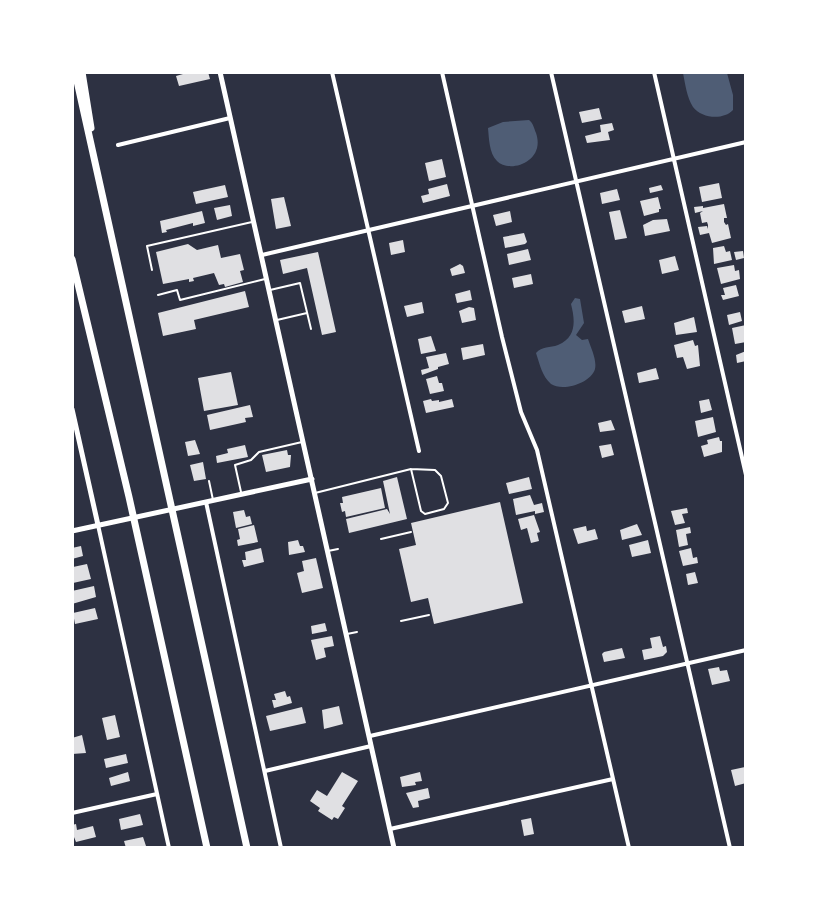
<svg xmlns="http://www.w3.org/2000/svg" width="818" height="920" font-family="'PT Sans',sans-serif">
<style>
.water{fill:#4f5d75}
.building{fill:#e0e0e3}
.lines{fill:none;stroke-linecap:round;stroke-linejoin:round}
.service{stroke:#fff;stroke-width:2}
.minor{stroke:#fff;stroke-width:4}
.tertiary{stroke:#fff;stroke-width:5}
.motorway{stroke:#fff;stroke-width:7}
</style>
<rect width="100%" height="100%" fill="#2d3142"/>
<!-- water -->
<path class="water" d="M683 73H727L733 95V110C724 120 702 119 693 107 687 98 685 83 683 73Z
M529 120C533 123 534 128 536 133 546 162 509 174 497 161 489 153 489 138 488 128L503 122Z
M575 298 580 299 584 323 576 335 582 340 588 339C591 348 597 360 595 369 591 383 563 392 551 384 542 376 540 365 536 353 542 346 550 348 558 345 577 337 575 320 571 304Z"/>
<!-- building -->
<path class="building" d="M190 72H208L210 79 179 86 176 76Z
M599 108 602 119 582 123 579 112Z
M612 123 614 130 608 132 610 140 587 143 585 136 601 132 600 125Z
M442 159 446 177 429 181 425 163Z
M719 183 722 198 702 202 699 187Z
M447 184 450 196 423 203 421 196 429 194 428 189Z
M225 185 228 197 196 204 193 192Z
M661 185 663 190 650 193 649 188Z
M617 189 620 200 602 204 600 193Z
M284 197 291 226 276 229 271 199Z
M658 197 661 209H659V212L644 216 640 201Z
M724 204 727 218H724V222L726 225 728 224 731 238 712 243 709 233 700 235 698 227 707 226 708 229V225L707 222 702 223 700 213 703 211 695 213 694 207 703 206V208Z
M230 205 232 216 217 220 214 208Z
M620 210 627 238 615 240 609 212Z
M202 211 205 223 193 226V223L166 230 167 232 162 233 160 221Z
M510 211 512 222 496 226 493 215Z
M667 219 670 231 645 236 643 225 653 220Z
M524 233 527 242 525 244 505 248 503 237Z
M403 240 405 252 391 255 389 243Z
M188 244 197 250 218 245 221 258 240 254 244 270 240 271 243 282 225 287 224 284 219 285 214 273 193 278 194 281 189 282V279L163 284 156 252Z
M724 246 726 252 730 251 732 260 714 264 713 248Z
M528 249 531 260 509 265 507 254Z
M743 251 744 258 736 260 734 252Z
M318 252 336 332 322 335 307 268 283 274 280 260Z
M675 256 679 270 662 274 659 260Z
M460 264 463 266 465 273 452 276 450 269Z
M734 265 735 271 739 270 740 279 721 284 717 268Z
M531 274 533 284 514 288 512 278Z
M736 285 739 296 723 300 721 295H725L723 288Z
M470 290 472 300 457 303 455 294Z
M245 291 249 307 194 320 196 329 163 336 158 313Z
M422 302 424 313 407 317 404 306Z
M642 306 645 319 625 323 622 311Z
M469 307 474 308 476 320 462 323 459 311Z
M740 312 742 321 729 325 727 315Z
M694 317 697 332 676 335 674 323Z
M746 325V342L735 344 732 328Z
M431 336 436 351 421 354 418 339Z
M693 340 695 346 698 345 700 366 687 369 683 357 677 358 674 345Z
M483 344 485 355 463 360 461 348Z
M746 351V361L737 363 736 355Z
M446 353 449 364 438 367V369L422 375 421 370 429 368 426 357Z
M656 368 659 379 639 383 637 373Z
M231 372 238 405 204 411 198 378Z
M437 376 439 383H442L444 391 430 394 426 379Z
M431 399 432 401 439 400V402L452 399 454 407 426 413 423 401Z
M709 399 712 410 701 413 699 401Z
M250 405 253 417 245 418 246 422 210 430 207 415Z
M713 417 716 432 698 437 695 421Z
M611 420 615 430 600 432 598 423Z
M719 437 720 441H722V452L704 457 701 446 708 444 707 440Z
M195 440 200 454 188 456 185 442Z
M611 444 614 455 602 458 599 446Z
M245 445 248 457 217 463 216 456 228 453 227 449Z
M287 450 288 455H291L290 467 266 472 262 455Z
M203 462 206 479 194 481 190 465Z
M397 477 407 519 349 533 346 519 387 509 390 514 383 481Z
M529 477 532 489 509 494 506 483Z
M381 488 385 508 346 517 345 511 342 512 340 503H343L342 497Z
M530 495 534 505 542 503 544 512 535 514V511L516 515 513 499Z
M500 502 523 603 434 624 428 598 411 602 399 549 416 545 411 523Z
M687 508 688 513 682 514 685 523 675 525 671 511Z
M244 510 246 517 250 516 252 524 236 528 233 512Z
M534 515 540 532 537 533 539 541 531 543 527 528 521 530 518 519Z
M637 524 642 535 622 540 620 530Z
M254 525 258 542 238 546 237 540 240 539 238 529Z
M586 526 587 531 595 529 598 539 578 544 573 529Z
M690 527 691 533 686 534 688 545 679 547 676 530Z
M298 540 300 546H303L305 552 289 555 288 542Z
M648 540 651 553 632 557 629 545Z
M81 546 83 556 72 559V548Z
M261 548 264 562 244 567 242 560H246L245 552Z
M691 548 693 558 697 557 698 563 683 566 679 551Z
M316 558 323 588 302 593 297 573 304 571 302 561Z
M87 564 91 579 73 583V567Z
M695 572 698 583 688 585 686 574Z
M94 586 96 597 72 604V591Z
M95 608 98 619 75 624 73 613Z
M325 623 327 631 312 634 311 626Z
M332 636 334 646 324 648 326 657 316 660 311 640Z
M660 636 663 647 666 646 667 652 663 656 644 660 642 650 652 648 650 638Z
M622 648 625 658 604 662 602 654 604 652Z
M719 667 720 671 727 670 730 681 712 685 708 669Z
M285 691 287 697 290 696 292 703 274 708 272 700H276L274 694Z
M339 706 343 724 324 729 322 710Z
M302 707 306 723 270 731 266 716Z
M115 715 120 737 107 740 102 718Z
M82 735 86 753 72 754V738Z
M126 754 128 763 106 768 104 759Z
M745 767 746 783 735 786 731 770Z
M128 772 130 781 111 786 109 778Z
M342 772 358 781 342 806 345 808 338 819 334 817 332 820 318 811 320 808 310 801 317 790 327 796Z
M420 772 422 781 415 782 416 785 402 787 400 777Z
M428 788 430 798 418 801 419 807 413 808 406 793Z
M140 814 143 825 121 830 119 819Z
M531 818 534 834 524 836 521 820Z
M76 824 77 830 93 826 96 837 76 842 72 832V825Z
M143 837 146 846 126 848 124 841Z"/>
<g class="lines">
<!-- service -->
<path class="service" d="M152 270 147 246 252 222
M270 290 300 283 311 329
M158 295 177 290 180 300 265 279
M277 320 307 313
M209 481 213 500
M241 492 235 465 251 460 259 452 302 442
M315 493 411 469 435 470 441 476 448 503 444 509 425 514 421 511 411 469
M381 539 411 532
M328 551 338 549
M401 621 429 615
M347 634 357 632"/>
<!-- minor -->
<path class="minor" d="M332 72 419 451
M442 72 502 337 521 412 537 450 629 848
M551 72 730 848
M654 72 746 475
M118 145 230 118
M262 255 746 142
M206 502 281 848
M98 525 169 848
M370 736 746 650
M265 771 371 746
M72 813 157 794
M390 829 613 779"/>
<!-- tertiary -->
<path class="tertiary" d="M220 72 394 848
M72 409 98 525
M72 531 312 479"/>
<!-- motorway -->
<path class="motorway" d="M75 72 247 848
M82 72 91 128
M72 259 129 497 207 848"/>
</g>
<!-- border -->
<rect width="818" height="920" fill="none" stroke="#ffffff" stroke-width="148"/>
</svg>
